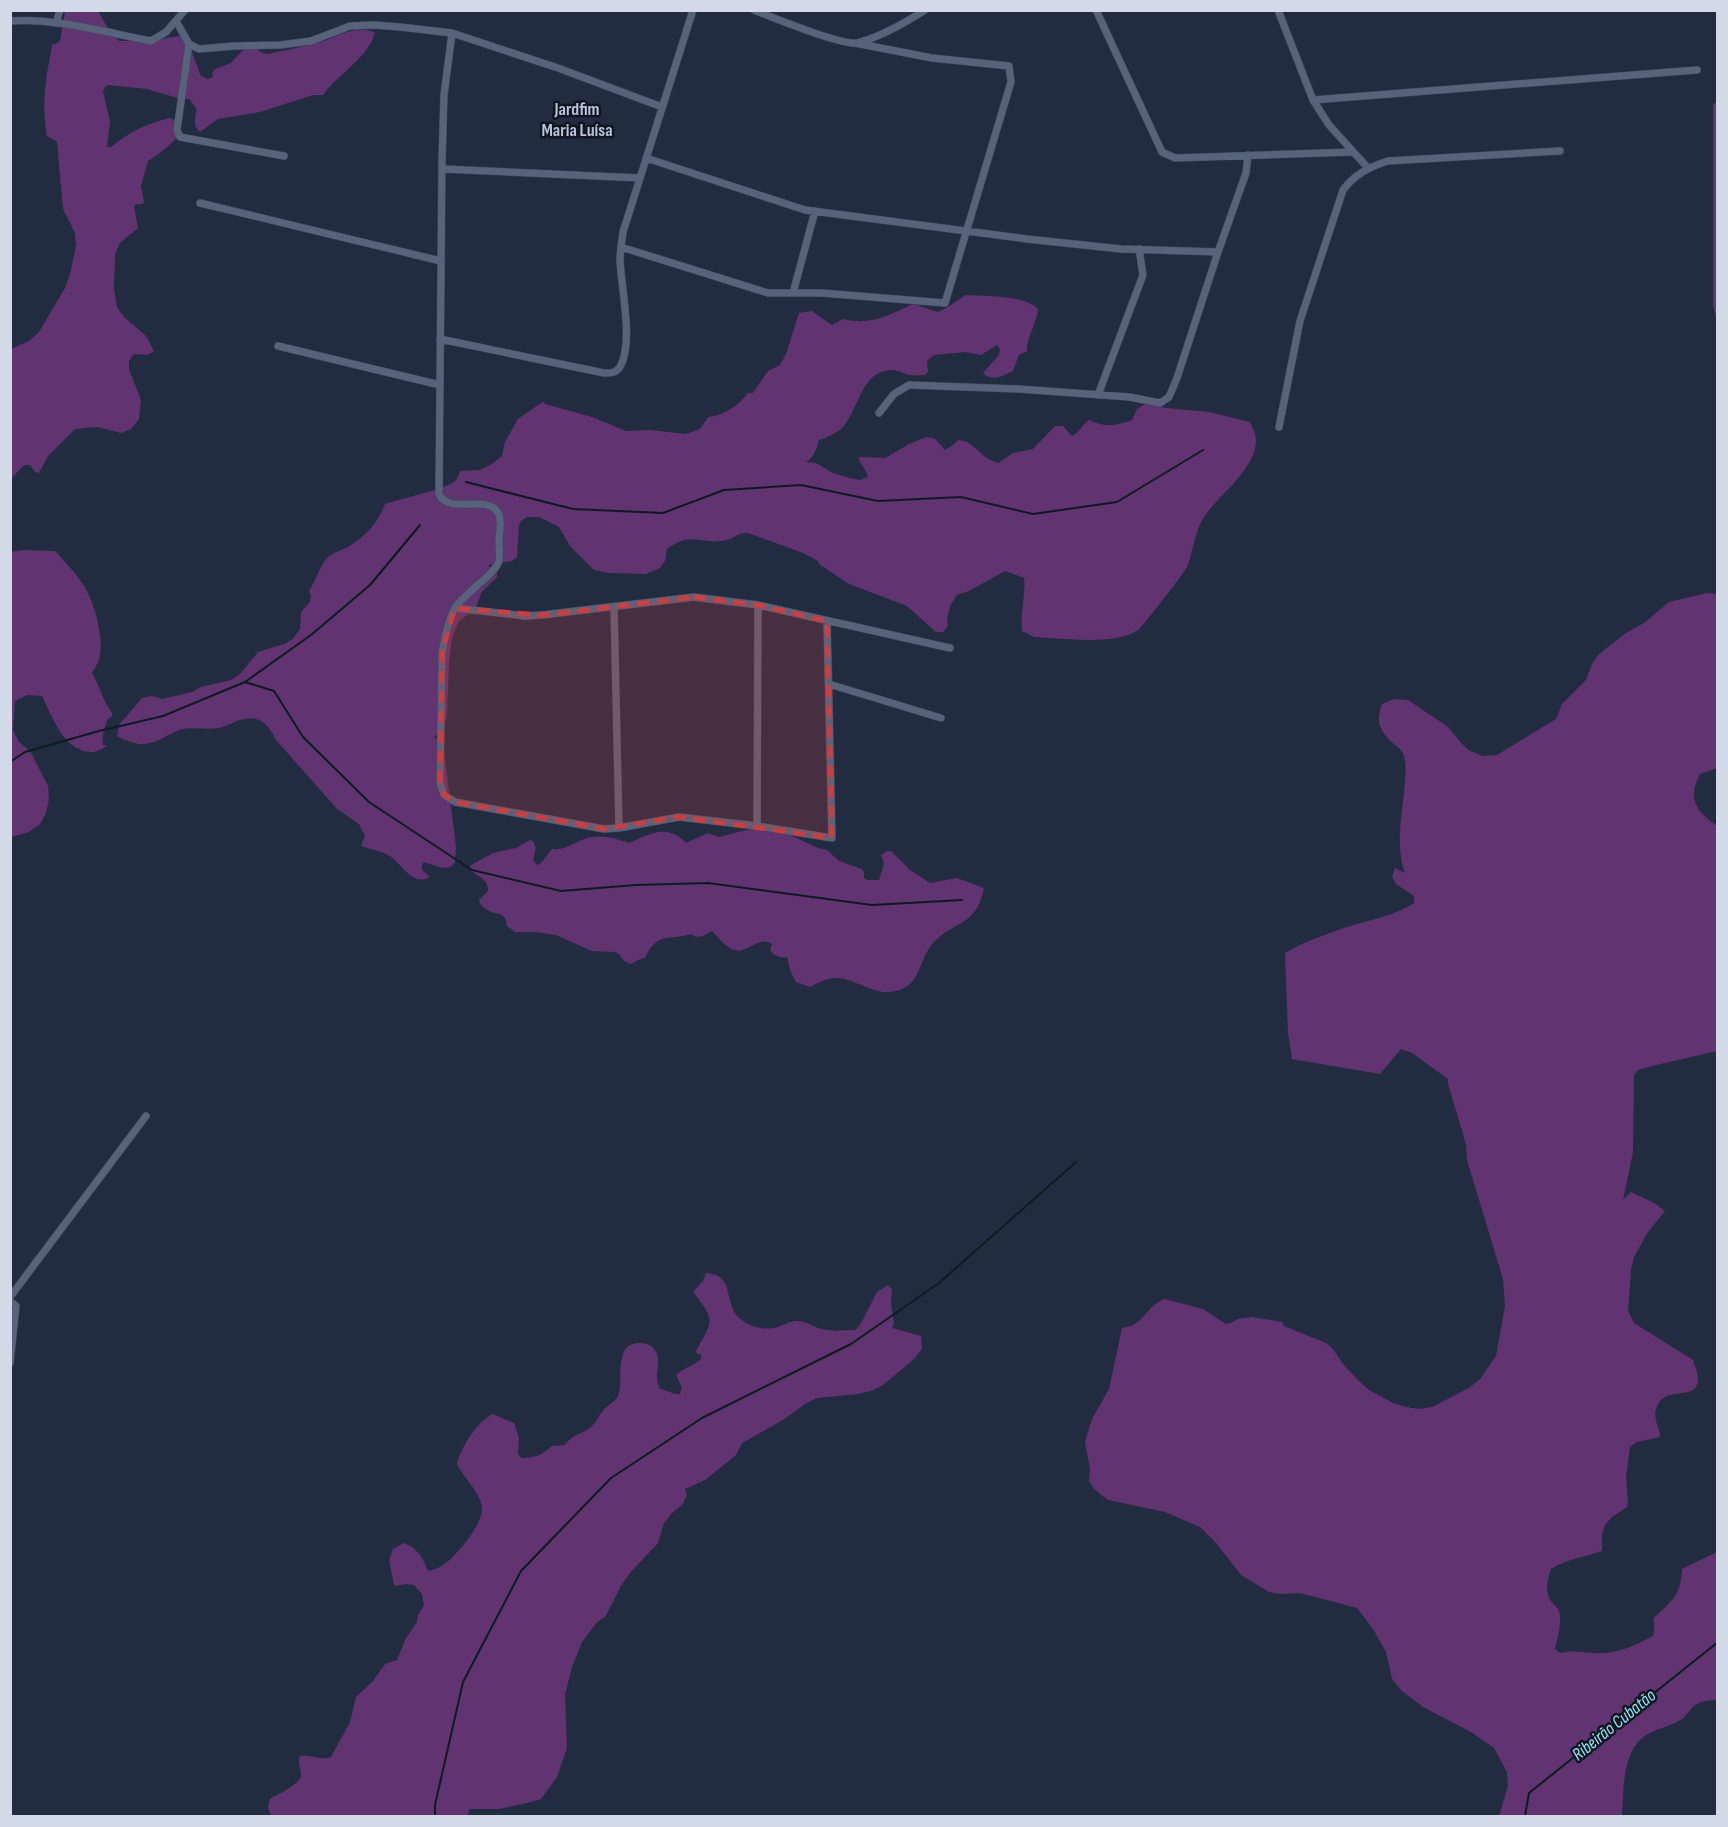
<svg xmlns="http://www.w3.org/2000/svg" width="1728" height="1827" font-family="'Sofia Sans Condensed',sans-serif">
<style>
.green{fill:#613371}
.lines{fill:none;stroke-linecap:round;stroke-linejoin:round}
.stream{stroke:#091c1f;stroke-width:2}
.minor-casing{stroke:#3f4759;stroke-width:8}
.minor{stroke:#57637b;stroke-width:7}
.marked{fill:#d63a3b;fill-opacity:0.2;stroke:#d63a3b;stroke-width:4.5;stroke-dasharray:12 8;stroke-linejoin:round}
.labels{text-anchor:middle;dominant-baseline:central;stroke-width:5;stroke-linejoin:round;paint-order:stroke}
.neighbourhood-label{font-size:18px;font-weight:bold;fill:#b6c4de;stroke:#10151e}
.water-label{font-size:18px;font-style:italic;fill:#89eafb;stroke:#10151e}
</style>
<rect width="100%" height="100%" fill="#222c41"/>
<!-- green -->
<path class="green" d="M65 11H98L109 30 119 41H150L179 36 188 42 201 76 208 79 213 77 212 73 215 69 231 63 245 48 254 47 262 53 268 54C285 50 303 47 320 42 337 37 358 23 375 33 367 59 338 74 323 95H313L260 112 218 119 200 132C192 125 195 118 197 109L189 99H181L147 89 108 85 105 87 103 92 110 121 107 147H111C133 130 142 126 169 118L173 119 181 130C174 144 160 153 148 161L141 186 144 202 142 204H136L134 206 138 228 120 243 115 254 114 289 117 307 124 317 146 336 154 351 147 355 134 354 129 361V369L141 400 139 419 131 429 121 433 98 427 75 429 48 456 39 473 35 472 30 465H24L11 479V349L29 341 39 332 65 288 70 274 76 246 75 233 63 209 57 142 47 136C41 102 46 76 53 42L54 45 60 41Z
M1717 102V321L1713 306V104Z
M966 295C984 296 1025 295 1038 309 1037 322 1026 339 1027 351L1019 355 1013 371C1003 376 992 382 983 373L999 355 1000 349 997 345 981 355 965 352 934 355 927 361 928 372 925 375C920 375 915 376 910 375 904 374 899 370 892 370 860 371 860 409 842 428 837 433 828 436 821 440L819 439C817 448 814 458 806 462L816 463 833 473 849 478 860 480 868 477C867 469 859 465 859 457L885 458 909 444 927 437 935 439 945 450 953 445 958 440C970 441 975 448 984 456 988 459 993 461 998 463L1013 453 1033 449 1055 426H1063L1072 436C1080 432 1082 425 1089 420 1108 428 1113 426 1132 420L1137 409 1145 404 1166 408 1209 412 1250 422C1254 431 1258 438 1255 448 1250 472 1221 494 1206 514 1195 529 1194 547 1188 565 1187 570 1143 626 1138 630 1115 646 1061 638 1034 637L1022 631C1020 613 1026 596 1024 578L1005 571 969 591 957 595 950 606 947 619 948 626 943 632H936L907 606 849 584 819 564 818 561 803 553 748 533C739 532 735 538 726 540 703 546 692 530 667 549L665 561 660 568 646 574 609 573 594 570 570 546 559 527 539 517H527L521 521 519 525 517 557 512 561 489 565V567L497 571V577L481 593 476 608 458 622 452 638 449 663 447 715 444 727 434 737 442 745 444 751 456 847 455 862 451 867 442 868 424 862 422 864V870L430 877C412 887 402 864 390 856 382 851 370 849 361 846L365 836 359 824 337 809 276 740C270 727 261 715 245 719 236 720 228 726 219 728 206 730 194 727 182 729 176 731 170 734 165 737 146 747 136 746 117 736L119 725 142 698 152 696 162 699 192 692 201 687 231 680 240 674 258 652 284 644 293 639 300 629 301 612 310 602 311 596 309 591C316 581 320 565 327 558 332 553 342 550 348 547 366 536 378 523 385 504 399 499 448 489 456 480 457 479 460 472 460 471L480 470 492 464 502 456 505 442 518 419 541 403 544 402 545 404 592 417 626 431 650 430 686 434 700 429 708 417C724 415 737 407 748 393H753L768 371 780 365 786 354 799 313 812 311 832 325 843 319C871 326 889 315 913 304L938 312 946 308Z
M24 550 55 551C64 561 73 570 80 580 94 599 105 637 99 660 97 665 94 669 92 673 100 687 103 701 112 713V716L107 720C105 728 101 737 103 745L107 746C103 748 98 751 94 752 64 753 53 718 42 696L27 695 15 701 13 730 19 742 30 751 48 786 49 799 46 813 40 824 29 832 11 837 10 552Z
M1707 593 1717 594V768L1700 774C1687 799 1696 811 1717 826V1051L1652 1066 1638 1070 1634 1075 1633 1152 1623 1200 1631 1192 1654 1203 1665 1211 1648 1232 1634 1257 1631 1270 1628 1311 1634 1323 1693 1360C1695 1366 1698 1373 1698 1379 1697 1404 1665 1382 1656 1409 1653 1419 1660 1427 1660 1437L1637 1442 1630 1447 1626 1477 1628 1503 1627 1507 1612 1517 1605 1525 1602 1535V1551C1585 1557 1567 1559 1551 1569 1548 1579 1544 1591 1551 1601 1555 1606 1560 1609 1560 1617 1561 1627 1557 1639 1555 1649L1560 1653C1576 1650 1578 1652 1593 1653 1614 1655 1635 1646 1653 1636 1656 1630 1653 1625 1654 1618 1672 1601 1681 1595 1682 1569L1717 1552V1700C1712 1701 1704 1700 1699 1703 1692 1706 1688 1714 1682 1719 1671 1726 1659 1728 1648 1734 1621 1749 1624 1791 1622 1816H1499L1508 1786 1507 1772 1494 1748 1471 1732 1423 1707 1402 1691 1392 1679 1386 1652 1373 1629 1357 1608 1300 1593 1280 1594 1269 1592 1241 1575 1216 1543 1200 1527 1165 1512 1108 1500 1094 1489 1089 1481 1090 1469 1085 1442 1092 1419 1109 1389 1122 1328C1145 1325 1144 1308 1164 1299L1203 1309 1226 1324 1231 1323 1238 1319 1252 1317 1282 1322 1284 1326 1326 1343 1333 1349 1343 1364 1359 1381 1369 1390 1393 1403 1406 1407 1419 1409 1432 1407 1469 1388 1480 1379 1496 1356 1505 1306 1503 1279 1467 1160 1466 1144 1448 1084V1079L1412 1053 1401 1049 1380 1074 1292 1059 1288 1033 1285 953C1304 942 1326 934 1347 927 1369 920 1394 916 1414 903V896L1396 884 1392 877 1395 868 1405 873C1396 850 1401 818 1404 793 1405 781 1407 767 1404 756 1402 751 1399 748 1395 745 1380 731 1375 724 1382 704L1394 699 1408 700 1448 727 1462 744 1470 751 1483 756 1497 755 1556 719 1562 704 1586 680 1592 664 1598 655 1626 633 1644 623 1669 602Z
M750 829 792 830V836L818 848 827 850 839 861 862 869 864 872V878L867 880H879L884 864 881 855 887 851H891L910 870 930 883 957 878 984 888C976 927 956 919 933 943 917 961 922 990 889 992 870 993 854 978 836 978 827 978 817 983 810 987L796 982 790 970 787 957C780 959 774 955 770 950L772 944C758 935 748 954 735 950 726 948 718 937 712 931 704 935 698 940 691 934 667 941 658 931 645 958L638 960 631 964 624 961 619 954 615 952 592 951 556 935 535 932H515L507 926C505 911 500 916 489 911 486 909 483 907 480 904L479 900 488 891C489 878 476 877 469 868L471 865 493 853 516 848 530 840 533 841 536 848 533 860 537 865 541 863 552 849C568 851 577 839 592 837 604 835 618 839 629 843 650 834 667 823 686 843L708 833 719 837Z
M706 1273C736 1275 723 1303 739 1318 749 1327 765 1331 778 1327 783 1325 790 1321 796 1321 804 1320 814 1327 822 1329 832 1332 845 1330 855 1330L860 1325 877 1292 888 1285 892 1290 891 1304 894 1324 892 1328 921 1336 922 1349 913 1360 883 1385 871 1391 858 1394 817 1398 805 1404 783 1420 742 1443 736 1455 705 1480 685 1489 687 1495 682 1505 671 1514 664 1523 658 1543 630 1573 622 1584 605 1617 597 1622 582 1642 572 1667 565 1694 567 1748 557 1777 541 1799 527 1803 499 1809H470L467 1816H271L268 1807 270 1799C277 1795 300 1784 301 1776 301 1768 297 1764 300 1756 311 1754 321 1761 331 1757L350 1722 356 1697 373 1681 385 1664 397 1660 406 1638 417 1622 418 1615 424 1605 422 1594 414 1585 405 1584 396 1586 394 1585 389 1560 393 1549 404 1543C418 1549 422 1556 427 1569L430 1571C434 1569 439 1568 443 1565 456 1557 483 1524 482 1508 481 1493 463 1477 457 1464 462 1445 476 1424 492 1414L514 1423 519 1438 518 1453 521 1458C535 1458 542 1455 552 1446L565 1445C573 1433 582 1435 591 1427 596 1423 598 1416 602 1412 606 1406 615 1402 618 1396 625 1383 611 1342 641 1343 647 1343 653 1346 656 1352 661 1362 656 1369 657 1379 657 1382 659 1385 659 1388L675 1394H680L682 1388 676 1375C684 1368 693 1366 701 1359V1354H697L696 1351C713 1320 716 1321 693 1292L703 1281Z"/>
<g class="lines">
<!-- stream -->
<path class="stream" d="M466 482 573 509 663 513 724 490 801 485 878 501 961 497 1033 514 1117 502 1203 450
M245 682 274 691 303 737 369 802 472 870 561 891 636 885 708 883 872 905 962 900
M10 762 25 752 99 731 163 716 245 682 311 635 370 585 420 525
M435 1816V1805L463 1682 521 1571 611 1478 702 1418 851 1344 939 1283 1076 1162
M1525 1816 1529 1793 1718 1642"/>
<defs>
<path id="minor" d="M754 10C771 17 843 46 857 43 880 37 905 23 925 10
M1096 10 1162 152 1175 158 1353 152
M1278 10 1313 100 1329 125 1368 168
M10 21C52 17 109 33 151 41L166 32 185 10
M176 21 189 44 199 49 234 46 280 45 311 41 350 26 374 25 400 27 452 33 558 68 662 107
M56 23 60 10
M452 33 444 95 442 160 439 494C449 516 491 492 499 515 502 522 499 535 499 542 499 548 500 555 499 561 496 574 464 593 455 608 448 621 445 637 442 652L440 783 444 795 455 802 604 829 619 828 679 817 757 826 832 838 827 621
M189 44 177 130 180 137 284 156
M1313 100 1697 70
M646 158 805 210 1027 239 1121 249 1218 252
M442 169 640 178
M200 203 441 261
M621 247 768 293H822L945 303 1011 82 1009 66 932 58 855 43
M793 293 815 211
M440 339 604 373C611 373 616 373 620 367 634 343 621 287 620 260 620 251 622 241 623 232L693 10
M278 346 440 385
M1098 395 1143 275 1139 249
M879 413 894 394 909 385 1019 389 1129 397 1160 403 1169 397 1177 378 1218 252 1246 173 1248 155
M1279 427 1300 321 1343 190C1355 174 1369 167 1388 161L1560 151
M614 607 619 828
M455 608 525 616 542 615 694 597 758 605 950 648
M829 684 941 718
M757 826 758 605
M10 1297 146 1116
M10 1301 16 1306 10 1363"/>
</defs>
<!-- minor casing -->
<use href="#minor" class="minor-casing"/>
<!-- minor -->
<use href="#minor" class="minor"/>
</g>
<!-- marked area -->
<path class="marked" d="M694 597 758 605 827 621 832 838 679 817 604 829 455 802 444 795 440 783 442 652 455 608 542 615Z"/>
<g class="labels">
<!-- neighbourhood labels -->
<g class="neighbourhood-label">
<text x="577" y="109">Jardfim<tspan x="577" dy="21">Maria Luísa</tspan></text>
</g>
<!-- water labels -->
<g class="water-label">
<text transform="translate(1614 1725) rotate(-39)">Ribeirão Cubatão</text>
</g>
</g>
<!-- border -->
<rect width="1728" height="1827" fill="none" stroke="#d2d9e7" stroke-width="24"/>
</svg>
